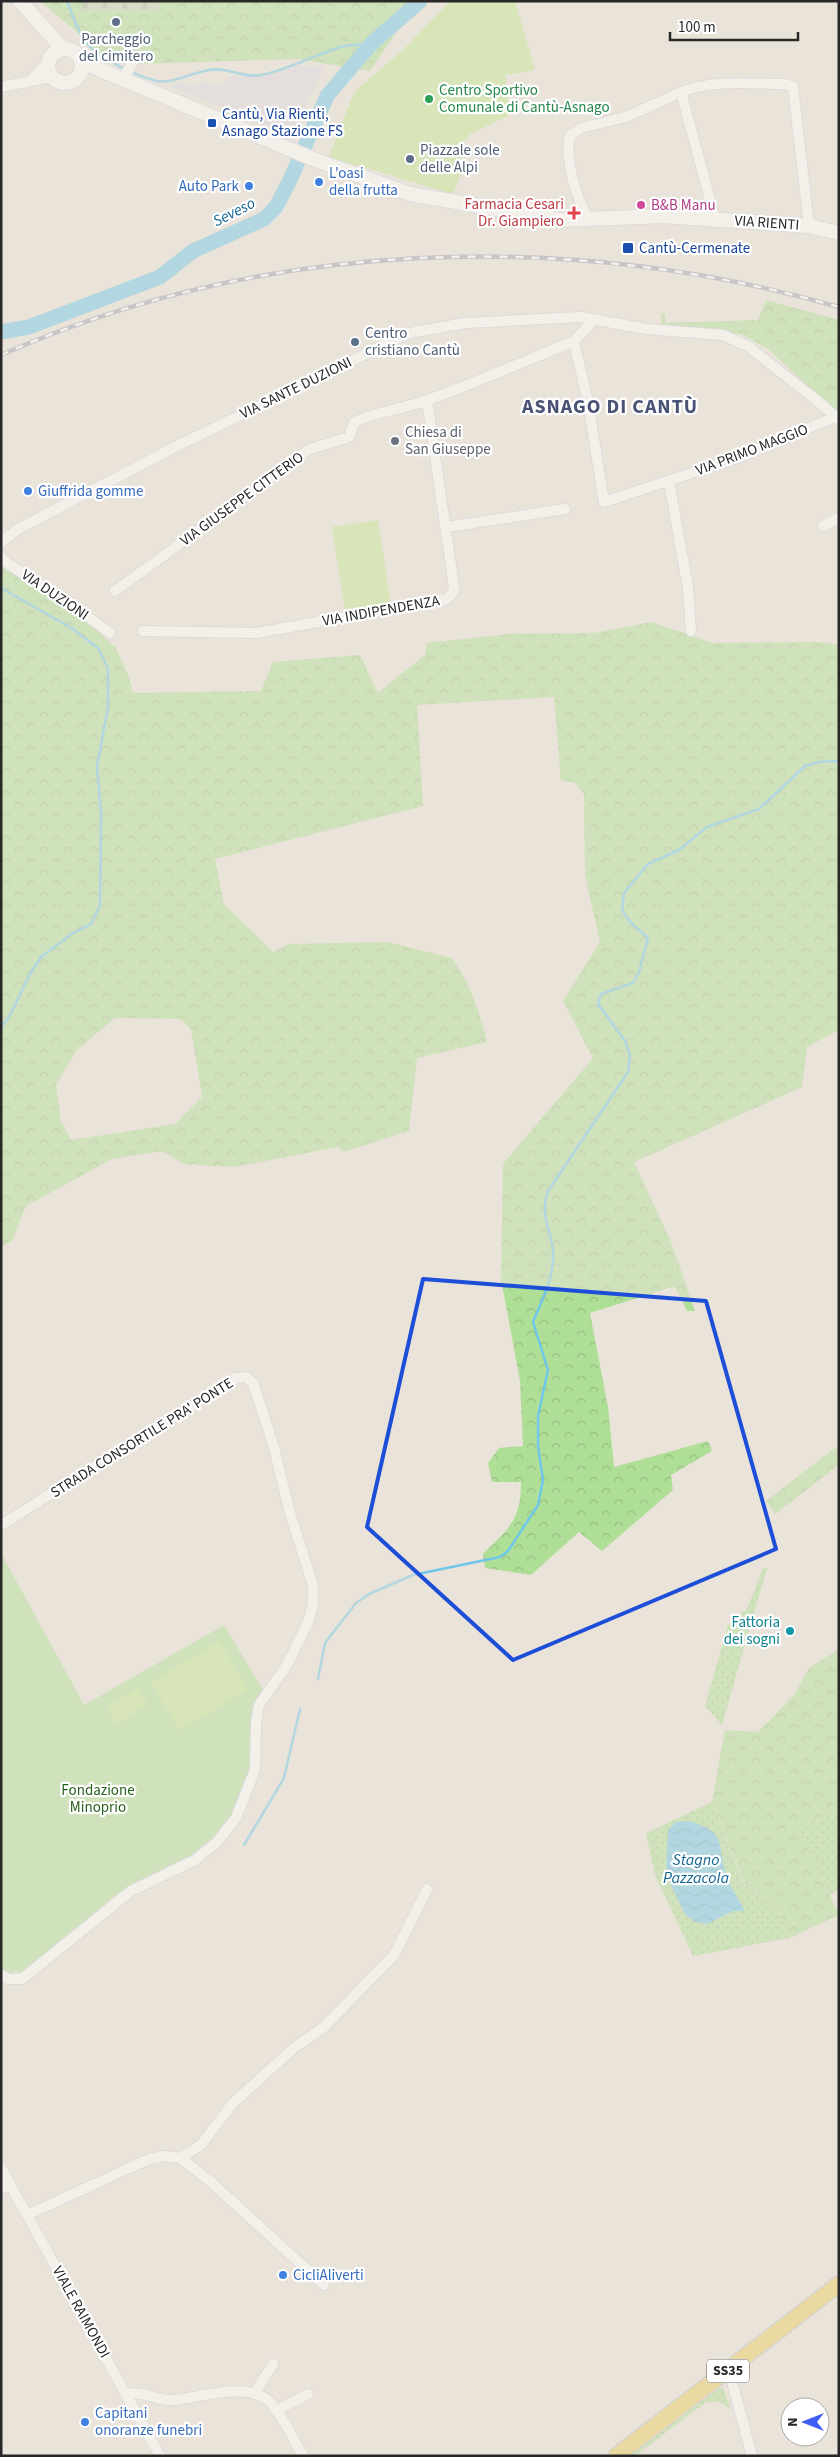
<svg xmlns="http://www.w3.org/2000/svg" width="840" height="2457" font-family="'Source Sans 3',sans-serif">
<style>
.industrial{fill:#dddae2}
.grass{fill:url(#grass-dots)}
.forest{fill:url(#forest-crowns);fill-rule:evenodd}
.cemetery{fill:url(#cemetery-stones)}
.garden{fill:#afdf97}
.pitch{fill:#c2e693}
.water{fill:url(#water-waves)}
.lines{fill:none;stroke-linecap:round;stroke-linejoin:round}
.stream{stroke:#6fc7e9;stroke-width:2.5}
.river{stroke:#6fc7e9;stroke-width:15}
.street-casing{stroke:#cfd2e0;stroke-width:12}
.secondary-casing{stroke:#cfd2e0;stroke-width:16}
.primary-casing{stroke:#c3c3c3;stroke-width:18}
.street{stroke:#fff;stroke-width:10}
.secondary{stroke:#fff;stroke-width:14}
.primary{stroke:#ebcc5e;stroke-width:15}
.rail-casing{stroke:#9da0b2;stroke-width:4.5}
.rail{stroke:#fff;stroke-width:2.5;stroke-dasharray:8;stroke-linecap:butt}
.marked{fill:none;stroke:#1d4ed8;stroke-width:4;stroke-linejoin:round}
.service-dot{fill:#5c6f8a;stroke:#fff;stroke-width:2}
.leisure-dot{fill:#2e9e5b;stroke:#fff;stroke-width:2}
.transit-dot{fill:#1a4fb4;stroke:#fff;stroke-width:2}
.shop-dot{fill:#3f7fe0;stroke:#fff;stroke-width:2}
.hotel-dot{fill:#d1479c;stroke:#fff;stroke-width:2}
.health-dot{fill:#e0444e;stroke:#fff;stroke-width:2}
.worship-dot{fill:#6b7280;stroke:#fff;stroke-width:2}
.culture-dot{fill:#0f9aa8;stroke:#fff;stroke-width:2}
.labels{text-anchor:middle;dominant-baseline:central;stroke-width:4.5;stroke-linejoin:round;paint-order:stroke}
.shield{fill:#fff;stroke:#686868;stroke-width:1}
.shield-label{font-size:14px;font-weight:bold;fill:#282828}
.service-label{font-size:15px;fill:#4e5e75;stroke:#fff;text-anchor:start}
.leisure-label{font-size:15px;fill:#27864d;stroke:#fff;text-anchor:start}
.transit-label{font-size:15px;fill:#164399;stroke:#fff;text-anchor:start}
.shop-label{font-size:15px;fill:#366cbe;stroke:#fff;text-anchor:start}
.health-label{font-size:15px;fill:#be3a42;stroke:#fff;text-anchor:end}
.hotel-label{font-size:15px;fill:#b23c85;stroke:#fff;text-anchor:start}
.street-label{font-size:15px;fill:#282828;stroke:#fff}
.worship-label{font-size:15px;fill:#5b616d;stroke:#fff;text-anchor:start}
.culture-label{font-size:15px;fill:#0d838f;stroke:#fff;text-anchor:end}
.park-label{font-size:15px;fill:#29611c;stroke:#fff}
.water-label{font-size:16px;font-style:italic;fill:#126492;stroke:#fff}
.district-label{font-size:20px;font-weight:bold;letter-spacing:1px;fill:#4a5276;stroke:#fff}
</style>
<defs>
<pattern id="grass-dots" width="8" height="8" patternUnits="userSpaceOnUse" patternTransform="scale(1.25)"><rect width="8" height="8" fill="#afdf97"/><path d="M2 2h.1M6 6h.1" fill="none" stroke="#97bf82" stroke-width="1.8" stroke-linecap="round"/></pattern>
<pattern id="forest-crowns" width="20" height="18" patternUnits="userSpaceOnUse" patternTransform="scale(1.25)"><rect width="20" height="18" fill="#afdf97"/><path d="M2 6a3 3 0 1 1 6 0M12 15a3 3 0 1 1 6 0" fill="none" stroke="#97bf82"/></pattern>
<pattern id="cemetery-stones" width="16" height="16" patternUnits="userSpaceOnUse" patternTransform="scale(1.25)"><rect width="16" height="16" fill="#c1d3b1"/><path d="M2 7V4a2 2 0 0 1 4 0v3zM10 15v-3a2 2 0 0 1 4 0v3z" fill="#a6b598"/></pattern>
<pattern id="water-waves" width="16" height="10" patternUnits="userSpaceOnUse" patternTransform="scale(1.25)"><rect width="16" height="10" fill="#6fc7e9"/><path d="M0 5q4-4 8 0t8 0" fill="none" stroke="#60abc8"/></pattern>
</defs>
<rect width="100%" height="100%" fill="#eae3d9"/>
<!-- industrial -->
<path class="industrial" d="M295 66H326L290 136 168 86 179 83 195 85 198 82 220 85 232 75 259 77Z"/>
<!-- grass -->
<path class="grass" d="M763 1568H767L722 1725 705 1706 728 1625 747 1609Z
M712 1802 744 1885 778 1907 789 1938 693 1956 655 1875 646 1833Z
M839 1810V1890L830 1895 797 1827Z
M719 2388H723L731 2409 720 2402H706L635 2456H628Z"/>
<!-- forest -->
<path class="forest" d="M40 1H417L370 71 298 59 132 64 98 53 82 36Z
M766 300 839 320V410H833L767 348 741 334 665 326 662 325 661 313 665 314 666 323 758 320Z
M1 565 83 618 116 648 129 677 133 693 261 691 273 662 360 655 378 693 426 654V643L510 634 594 633 651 622 713 643 821 642 839 645V1030L807 1047 802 1087 634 1162 671 1242 695 1311H687L675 1286 590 1313 608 1407 614 1467 708 1441 712 1451 671 1475 673 1490 602 1551 579 1532 531 1575 485 1568 483 1554C509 1528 521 1521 521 1482H492L488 1463 499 1448 523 1446 520 1381 501 1279 503 1164 593 1058 563 1001 600 942 585 876 584 794 575 783 561 780 554 697 417 705 423 806 215 859 224 904 273 952 289 944 387 942 452 958C471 985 479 1011 487 1042L417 1058 409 1131 344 1152 338 1147 234 1167 184 1164 162 1151 112 1159 26 1206 12 1241 1 1247ZM115 1018 180 1019 191 1029 202 1097 175 1124 71 1140 61 1121 56 1085 77 1050Z
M839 1445V1465L775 1514 766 1501Z
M839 1649V1810L798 1827 839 1915 789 1938 778 1907 745 1885 712 1802 725 1730 758 1732 794 1695 809 1668Z"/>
<!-- cemetery -->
<path class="cemetery" d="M83 1H160V11H83Z"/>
<!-- garden -->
<path class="garden" d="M1 1553 84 1705 224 1625 263 1690 251 1716 253 1756 249 1777 237 1809 221 1833 192 1855 113 1897 23 1973 15 1971 7 1975 1 1968Z"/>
<!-- pitch -->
<path class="pitch" d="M450 1H515L535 70 506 75 508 116 470 134 463 144 461 174 453 194 329 157 354 92 406 47Z
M378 520 391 605 345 611 332 527Z
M219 1641 248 1690 179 1731 151 1682Z
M137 1688 148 1704 117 1724 107 1708Z"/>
<!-- water -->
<path class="water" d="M689 1821C729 1833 716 1844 727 1877 731 1888 739 1900 745 1911H733L707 1924 695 1922 685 1914 666 1875 668 1830 676 1822Z"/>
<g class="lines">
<!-- stream -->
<path class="stream" d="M67 1C83 43 84 48 125 69
M130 71C171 91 170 78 209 70 226 66 244 79 262 75 288 69 312 57 337 48 347 44 360 45 371 44
M1 588 73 629 98 648 108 668V707L97 767 101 812 100 906 91 924 73 933 41 957 30 974 9 1017 1 1027
M318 1679 325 1643 356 1603 369 1594 413 1575 500 1557 508 1551 538 1505 543 1480 538 1446V1416L548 1370 533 1322C542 1300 555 1276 553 1251 551 1228 539 1215 548 1191L628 1072 630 1056 625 1041 598 1004 601 994 633 983 639 972 648 938 630 922 622 910 624 893 648 864 679 850 707 827 759 809 805 766 819 762 839 761
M244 1845 284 1778 300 1709"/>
<!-- river -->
<path class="river" d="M1 332 29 327 160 277 193 251 264 219 276 207 290 180 327 96 371 44 420 1"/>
<defs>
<path id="street" d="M123 80 134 59
M30 81 48 62
M1 87 51 77
M713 219 712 207 681 92C714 79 751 84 785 84L793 87 809 226
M589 220C577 201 564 158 570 136L581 128 626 117 681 92
M594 320 574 341 588 402 604 502 740 457 835 417
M669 482 688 588 691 631
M823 526 839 518
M447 527 565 509
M1 542 18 529 175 447 409 333 465 323 580 317 647 329 723 335 749 347 820 403 839 420
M1 557 8 564 67 601 110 633
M115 591 310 449 349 437 354 422C378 411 403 409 428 400 477 382 525 361 574 341
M143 631 256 633 447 599 453 592 454 587 427 400
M1 1525 236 1378 246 1377 253 1383 274 1447 289 1510 313 1585V1604L309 1620 287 1665 259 1705 256 1725 255 1770 236 1818 217 1842 195 1860 131 1891 22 1979H9L1 1975
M180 2158 201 2145 232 2104 295 2047 323 2028 394 1955 427 1889
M1 2168 160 2456
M1 2189 10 2184
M27 2215 149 2159 163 2156 180 2158 211 2182 324 2285
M729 2370 752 2456
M126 2394C142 2390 157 2401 174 2400 201 2397 250 2380 271 2403 284 2418 293 2439 303 2456
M254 2394 273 2364
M276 2411 308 2394"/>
<path id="secondary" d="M20 1 62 48
M48 66a17 17 0 1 1 34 0a17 17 0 1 1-34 0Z
M82 62 313 159 410 194 560 220 664 216 809 226 839 233"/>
<path id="primary" d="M616 2456 839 2284"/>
</defs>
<!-- street casing -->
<use href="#street" class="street-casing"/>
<!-- secondary casing -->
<use href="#secondary" class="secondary-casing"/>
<!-- primary casing -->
<use href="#primary" class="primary-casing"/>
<!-- street -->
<use href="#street" class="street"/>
<!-- secondary -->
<use href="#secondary" class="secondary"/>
<!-- primary -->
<use href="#primary" class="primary"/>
<defs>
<path id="rail" d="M1 355C264 239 565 229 839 307"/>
</defs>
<!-- rail casing -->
<use href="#rail" class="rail-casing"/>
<!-- rail -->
<use href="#rail" class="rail"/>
</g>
<!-- marked area -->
<path d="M0 0H840V2457H0ZM423 1279 706 1301 776 1549 513 1660 367 1527Z" fill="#eae3d9" fill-opacity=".55" fill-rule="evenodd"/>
<path class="marked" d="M423 1279 706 1301 776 1549 513 1660 367 1527Z"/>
<!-- markers -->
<g class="service-dot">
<circle cx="116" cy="22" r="5"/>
<circle cx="410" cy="159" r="5"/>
<circle cx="355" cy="342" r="5"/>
</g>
<circle class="leisure-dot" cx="429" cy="99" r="5"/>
<g class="transit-dot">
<rect x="207" y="118" width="10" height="10" rx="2.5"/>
<rect x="622" y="242" width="12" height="12" rx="2.5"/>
</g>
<g class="shop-dot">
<circle cx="319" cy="182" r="5"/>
<circle cx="249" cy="186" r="5"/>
<circle cx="28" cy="491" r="5"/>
<circle cx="283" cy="2275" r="5"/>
<circle cx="85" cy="2422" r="5"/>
</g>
<circle class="hotel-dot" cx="641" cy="205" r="5"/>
<path class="health-dot" d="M571.5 205.5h5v5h5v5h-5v5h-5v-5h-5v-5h5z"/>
<circle class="worship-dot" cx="395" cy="441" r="5"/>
<circle class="culture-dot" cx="790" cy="1631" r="5"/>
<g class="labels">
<!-- shield labels -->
<rect class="shield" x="707" y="2359.5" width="42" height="23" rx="4"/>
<g class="shield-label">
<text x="728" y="2371">SS35</text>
</g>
<!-- service labels -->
<g class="service-label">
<text x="116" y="39" text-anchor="middle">Parcheggio<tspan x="116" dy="17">del cimitero</tspan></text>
<text x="420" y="150">Piazzale sole<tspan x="420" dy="17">delle Alpi</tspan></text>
<text x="365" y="333">Centro<tspan x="365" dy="17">cristiano Cantù</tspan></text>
</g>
<!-- leisure labels -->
<g class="leisure-label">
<text x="439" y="90">Centro Sportivo<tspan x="439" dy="17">Comunale di Cantù-Asnago</tspan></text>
</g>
<!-- transit labels -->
<g class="transit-label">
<text x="222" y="114">Cantù, Via Rienti,<tspan x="222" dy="17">Asnago Stazione FS</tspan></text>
<text x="639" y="248">Cantù-Cermenate</text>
</g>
<!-- shop labels -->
<g class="shop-label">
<text x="329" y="173">L'oasi<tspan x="329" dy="17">della frutta</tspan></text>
<text x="239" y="186" text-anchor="end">Auto Park</text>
<text x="38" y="491">Giuffrida gomme</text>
<text x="293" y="2275">CicliAliverti</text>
<text x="95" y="2413">Capitani<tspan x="95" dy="17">onoranze funebri</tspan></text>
</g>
<!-- health labels -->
<g class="health-label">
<text x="564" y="204">Farmacia Cesari<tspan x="564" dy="17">Dr. Giampiero</tspan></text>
</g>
<!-- hotel labels -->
<g class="hotel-label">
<text x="651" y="205">B&amp;B Manu</text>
</g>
<!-- street labels -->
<g class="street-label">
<text transform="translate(767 223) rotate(4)">VIA RIENTI</text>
<text transform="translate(296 388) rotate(-26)">VIA SANTE DUZIONI</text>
<text transform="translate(752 450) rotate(-21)">VIA PRIMO MAGGIO</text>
<text transform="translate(242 499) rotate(-36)">VIA GIUSEPPE CITTERIO</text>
<text transform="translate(55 595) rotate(34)">VIA DUZIONI</text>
<text transform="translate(381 611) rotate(-10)">VIA INDIPENDENZA</text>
<text transform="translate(142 1438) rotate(-32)">STRADA CONSORTILE PRA' PONTE</text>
<text transform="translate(81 2312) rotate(61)">VIALE RAIMONDI</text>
</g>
<!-- worship labels -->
<g class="worship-label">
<text x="405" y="432">Chiesa di<tspan x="405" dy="17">San Giuseppe</tspan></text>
</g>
<!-- culture labels -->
<g class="culture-label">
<text x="780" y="1622">Fattoria<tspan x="780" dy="17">dei sogni</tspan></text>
</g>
<!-- park labels -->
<g class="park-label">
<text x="98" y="1790">Fondazione<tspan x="98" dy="17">Minoprio</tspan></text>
</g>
<!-- water labels -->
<g class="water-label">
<text transform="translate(234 212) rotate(-27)">Seveso</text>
<text x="696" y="1860">Stagno<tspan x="696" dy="18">Pazzacola</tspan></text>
</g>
<!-- district labels -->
<g class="district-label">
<text x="610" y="407">ASNAGO DI CANTÙ</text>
</g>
</g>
<!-- border -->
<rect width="840" height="2457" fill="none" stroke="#282828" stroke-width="5"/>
<!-- north arrow -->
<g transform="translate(805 2422) rotate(270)"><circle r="24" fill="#ffffff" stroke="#a9a9a9"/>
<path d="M0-4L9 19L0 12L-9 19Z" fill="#3e5df3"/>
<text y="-8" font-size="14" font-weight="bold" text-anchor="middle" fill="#282828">N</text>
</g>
<!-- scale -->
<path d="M670 32v8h128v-8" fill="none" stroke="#282828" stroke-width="2.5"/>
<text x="678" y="32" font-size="15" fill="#282828" stroke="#ffffff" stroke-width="4" paint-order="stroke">100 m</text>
</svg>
